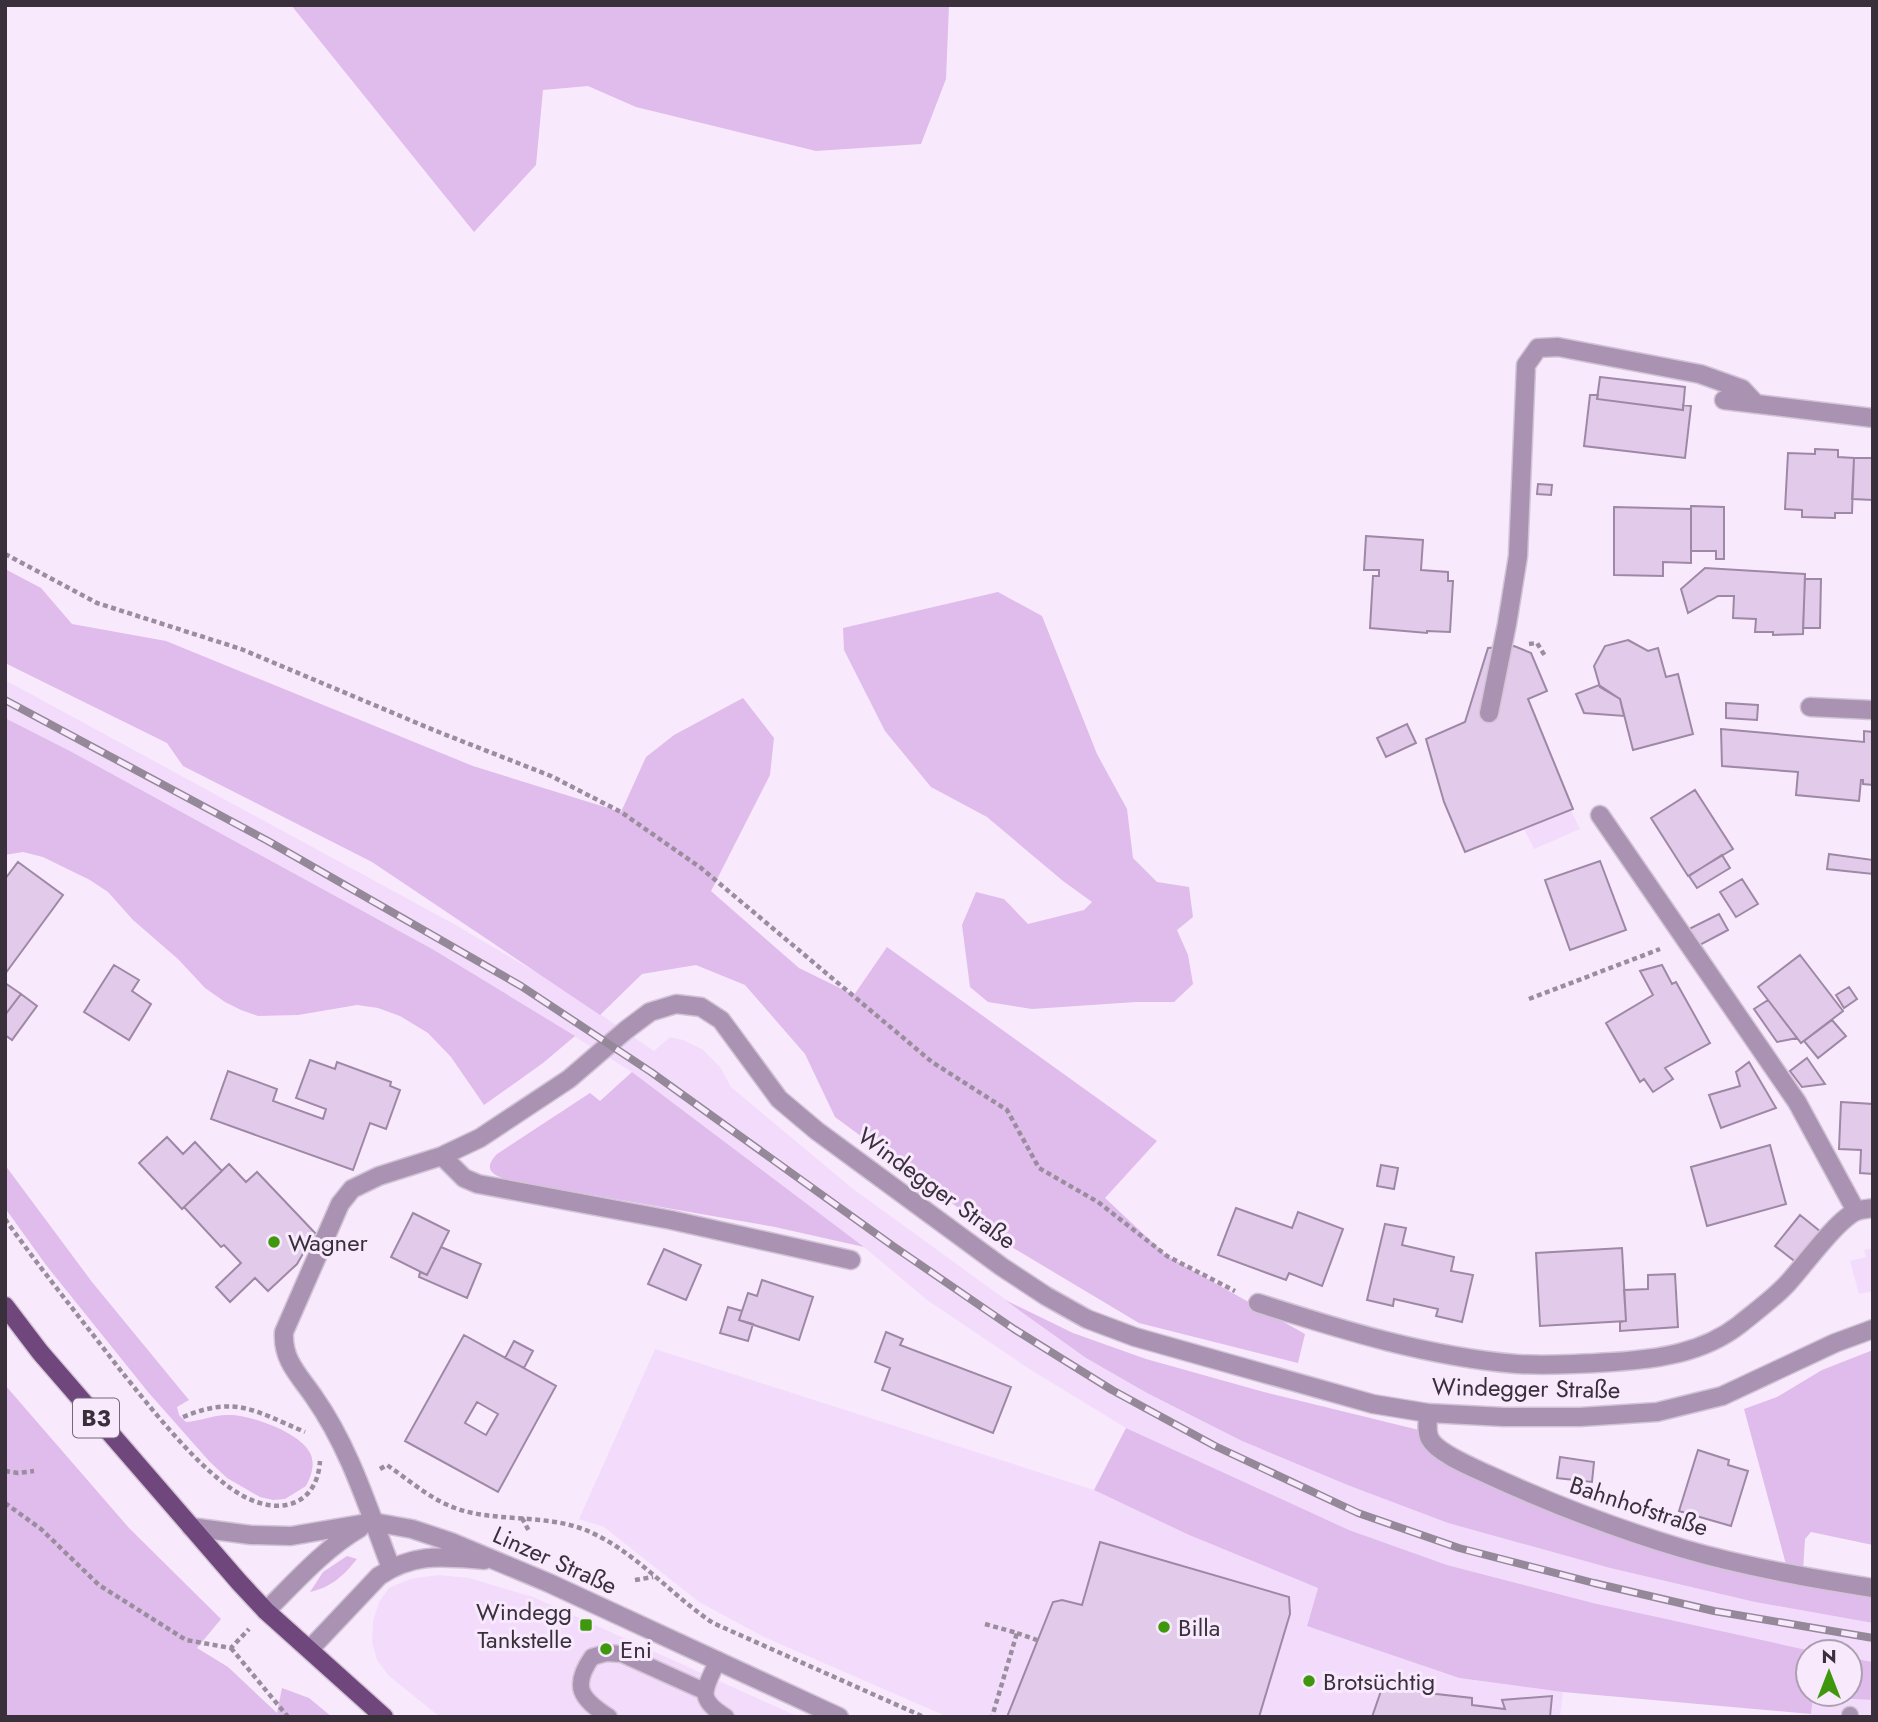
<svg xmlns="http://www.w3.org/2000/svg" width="1878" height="1722" font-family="Jost,sans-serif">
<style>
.built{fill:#f3dcfb}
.green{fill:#dfbceb}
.building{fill:#e2cbea;stroke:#9e88a5;stroke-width:2;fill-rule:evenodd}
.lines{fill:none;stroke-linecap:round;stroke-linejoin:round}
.service-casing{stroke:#d2c4d6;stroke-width:19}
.minor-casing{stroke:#d2c4d6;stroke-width:21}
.tertiary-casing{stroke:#d2c4d6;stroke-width:21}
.primary-casing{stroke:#d2c4d6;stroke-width:21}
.path{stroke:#9a8e9e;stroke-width:4.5;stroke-dasharray:5 3.5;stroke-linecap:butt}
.service{stroke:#aa93b2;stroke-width:16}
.minor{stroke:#aa93b2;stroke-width:18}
.tertiary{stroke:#aa93b2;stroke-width:18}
.primary{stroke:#70477c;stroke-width:18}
.rail-casing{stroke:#958999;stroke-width:8}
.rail{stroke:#f8e9fd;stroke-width:5;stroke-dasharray:16;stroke-linecap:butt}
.poi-dot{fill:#3f970d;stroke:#f8e9fd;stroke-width:2.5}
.labels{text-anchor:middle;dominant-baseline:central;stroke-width:6;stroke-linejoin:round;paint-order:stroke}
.shield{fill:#f8e9fd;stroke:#726876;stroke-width:2}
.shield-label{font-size:23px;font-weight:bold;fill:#39303c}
.street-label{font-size:24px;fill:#39303c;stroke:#f8e9fd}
.poi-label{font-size:24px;fill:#39303c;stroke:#f8e9fd;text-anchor:start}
</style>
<rect width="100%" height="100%" fill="#f8e9fd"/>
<!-- built -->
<path class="built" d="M5 680 454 924 556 984 654 1051 670 1037 683 1040 702 1049 720 1067 731 1087 852 1188 1086 1358 1147 1393 1242 1441 1350 1486 1448 1523 1610 1568 1755 1602 1873 1623V1662L1850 1658V1652H1816L1712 1631 1593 1603 1447 1565 1349 1530 1126 1428 1031 1370 927 1300 864 1247 632 1072 434 950 70 751 5 718Z
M1571 810 1580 829 1534 849 1524 829Z
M1873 1248V1291L1859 1294 1850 1261 1866 1257 1864 1250Z
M655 1349 1094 1490 1189 1535 1318 1588 1307 1625 1458 1678 1563 1692 1560 1717H948L764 1637 699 1602 604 1527 579 1519Z
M438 1575 469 1578 533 1597 799 1717H440L389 1676 377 1660 372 1642 373 1621 379 1602 389 1588 410 1579Z
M1812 1697 1873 1700V1717H1811Z"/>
<!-- green -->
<path class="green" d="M291 5H949L946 79 921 144 816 151 636 107 588 86 543 90 536 165 474 232Z
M5 569 41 588 72 624 166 641 473 766 621 812 646 757 674 735 743 698 774 738 770 775 711 891 799 968 854 995 887 947 1157 1141 1105 1198 1167 1256 1305 1334 1298 1363 1139 1323 1010 1246 835 1117 805 1054 745 985 696 965 642 974 600 1015 372 862 183 766 167 743 5 663Z
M998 592 1042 616 1097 754 1127 809 1133 858 1157 882 1189 887 1193 917 1177 930 1188 955 1193 984 1174 1002H1136L1032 1009 988 1002 970 987 962 925 976 892 1004 899 1028 924 1084 910 1092 902 1063 881 987 817 931 787 885 731 844 650 843 628Z
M5 718 70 751 434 950 575 1036 543 1063 484 1105 451 1057 428 1033 400 1016 378 1008 357 1005 298 1015 258 1016 241 1010 225 1002 205 988 178 959 133 920 108 892 90 880 43 857 23 852 5 855Z
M632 1072 864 1247 775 1227 507 1180C491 1174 483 1169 497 1154L590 1093 600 1101Z
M5 1165 92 1282 189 1400 177 1407 179 1415 186 1422C201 1421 215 1414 230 1415 251 1415 303 1433 311 1455 315 1466 311 1476 306 1486L285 1499 273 1500 260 1497 227 1478 209 1461 148 1392 46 1265 5 1208Z
M1005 1300 1073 1333 1146 1359 1264 1392 1419 1430 1425 1444 1478 1477 1545 1509 1606 1533 1873 1596V1623L1755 1602 1610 1568 1448 1523 1350 1486 1242 1441 1147 1393 1086 1358Z
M1873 1350V1545L1811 1532 1805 1539 1803 1571 1787 1568 1744 1409 1777 1397 1822 1370Z
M5 1385 129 1528 221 1619 197 1648 228 1667 277 1713 282 1688 309 1698 332 1717H5Z
M1126 1428 1349 1530 1447 1565 1593 1603 1816 1652H1808V1694H1850V1658L1873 1662V1700L1813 1697 1811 1714 1563 1692 1459 1678 1307 1626 1318 1588 1189 1535 1094 1490Z
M347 1556 357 1559C343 1576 332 1587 310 1592L323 1572Z"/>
<!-- building -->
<path class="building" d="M1600 377 1685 387 1683 410 1597 399Z
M1590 395H1598L1597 399 1683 410V405L1691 406 1685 458 1584 446Z
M1815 449 1838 450V457L1854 458 1852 513H1835V518L1802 517V510L1785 509 1788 453 1815 454Z
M1854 458H1873V500L1852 499Z
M1538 484 1552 485 1551 495 1537 494Z
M1691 506 1724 507V559H1716V551H1691Z
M1614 507 1691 509V563L1663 562V576L1614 575Z
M1366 536 1423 540 1421 570 1448 572V581H1453L1450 632 1427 631V633L1370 628 1373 576H1379V570H1364Z
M1705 568 1805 574 1803 634 1773 635V632H1755L1756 619 1733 618 1734 596H1718L1688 613 1681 589Z
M1805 579H1821L1820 628H1803Z
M1628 640 1648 651 1658 648 1666 677 1678 674 1693 734 1633 750 1620 699 1600 687 1594 666 1605 646Z
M1514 646 1531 653 1547 691 1528 699 1573 809 1465 852 1444 802 1426 739 1465 722 1488 648Z
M1599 685 1620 699 1624 716 1584 713 1576 694Z
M1726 703 1758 705 1757 720 1726 718Z
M1407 724 1416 743 1386 757 1377 738Z
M1721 729 1864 742V731L1873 732V785L1863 784V780H1861L1859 801 1796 795 1798 772 1722 766Z
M1695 790 1733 849 1688 876 1651 818Z
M1829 854 1873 860V874L1827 869Z
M1722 855 1730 868 1697 888 1689 876Z
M1600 861 1626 930 1570 950 1545 880Z
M18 862 63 895 5 974V879Z
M1742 879 1758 904 1736 917 1720 892Z
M1719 914 1728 930 1698 946 1689 929Z
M1800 955 1843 1011 1801 1043 1758 987Z
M114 965 139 980 132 991 151 1004 129 1040 84 1012Z
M1662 965 1672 984 1676 982 1710 1043 1665 1068 1673 1079 1653 1092 1644 1079 1640 1082 1606 1023 1653 995 1640 971Z
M5 983 21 994 5 1015Z
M1849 987 1857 999 1844 1008 1836 995Z
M21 994 37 1006 12 1040 5 1035V1015Z
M1768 1000 1797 1038 1777 1042 1754 1009Z
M1832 1020 1846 1036 1818 1058 1804 1041Z
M1807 1058 1825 1084 1802 1087 1790 1071Z
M310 1060 335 1069 337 1062 391 1082 390 1086 400 1090 386 1129 370 1123 353 1170 211 1119 228 1071 277 1089 273 1101 323 1119 326 1109 296 1098Z
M1749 1062 1776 1108 1721 1128 1709 1095 1740 1086 1736 1072Z
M1841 1102 1873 1104V1174L1860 1173 1861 1150 1839 1149Z
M167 1137 183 1154 195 1142 222 1171 182 1209 139 1163Z
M1770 1145 1786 1204 1707 1226 1691 1167Z
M229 1164 246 1182 257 1172 315 1233 297 1264 268 1291 255 1278 230 1302 216 1287 241 1263 224 1245 221 1247 184 1207Z
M1381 1165 1398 1168 1394 1189 1377 1186Z
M1236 1208 1292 1228 1298 1212 1343 1229 1322 1286 1289 1273 1286 1280 1218 1255Z
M413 1213 449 1231 427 1275 391 1257Z
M1800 1215 1821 1232 1797 1263 1775 1246Z
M1385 1224 1406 1228 1402 1245 1454 1257 1451 1271 1473 1275 1462 1322 1436 1316 1438 1309 1394 1299 1393 1306 1367 1300Z
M441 1247 481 1264 467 1298 419 1277 420 1272 427 1275Z
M1622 1248 1626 1321 1540 1326 1536 1253Z
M664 1249 701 1265 686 1300 648 1284Z
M1675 1274 1678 1327 1620 1331V1322L1626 1321 1624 1290 1648 1289V1275Z
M762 1280 813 1297 799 1340 739 1320 748 1293 757 1296Z
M728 1307 742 1311 739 1320 753 1324 748 1341 720 1333Z
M886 1332 903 1339 900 1345 1011 1387 993 1433 882 1390 890 1368 875 1362Z
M464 1335 556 1386 498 1492 405 1441ZM477 1402 498 1414 486 1435 465 1423Z
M514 1341 533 1351 524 1368 505 1358Z
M1698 1450 1729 1460 1728 1465 1748 1471 1731 1526 1679 1511Z
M1560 1457 1594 1462 1592 1482 1557 1478Z
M1100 1542 1289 1597 1290 1614 1259 1717H1007L1053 1602 1062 1600 1082 1605Z
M1382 1688 1472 1698V1705L1505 1709 1502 1700 1552 1696 1550 1717H1372Z"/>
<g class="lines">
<defs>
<path id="service" d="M718 1660C705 1689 695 1698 726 1717
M609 1717C581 1699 571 1687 592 1657L606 1653 622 1654 704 1691
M1850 1717V1715"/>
<path id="minor" d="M1724 400 1873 418
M1810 707 1873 710
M1489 713 1507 624 1518 556 1526 365 1538 348 1558 347 1700 374 1742 389 1756 404
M1600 815 1797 1102 1856 1211
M442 1156 464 1178 478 1184 671 1220 851 1260
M1258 1303C1342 1330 1429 1357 1517 1364 1549 1366 1581 1364 1613 1362 1658 1359 1703 1353 1739 1325 1755 1312 1773 1299 1787 1284 1803 1267 1838 1218 1857 1211 1862 1209 1868 1209 1873 1208
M1428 1413C1428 1421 1426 1432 1430 1439 1437 1453 1474 1468 1489 1475 1552 1504 1617 1529 1684 1549 1746 1567 1810 1578 1873 1588
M391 1568C369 1511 350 1448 314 1397 299 1375 282 1360 284 1332L340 1204 352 1189 379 1176 442 1156 480 1138 569 1079 626 1030 650 1012 676 1004 701 1007 721 1020 779 1099 817 1131 1002 1267 1046 1296 1087 1319 1135 1337 1373 1404 1428 1413 1504 1417H1580L1657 1412 1722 1396 1835 1343 1873 1329"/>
<path id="tertiary" d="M191 1527 251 1535 291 1536 373 1522 412 1529 451 1542 549 1583 839 1717
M266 1611C296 1581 324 1549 360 1528
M310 1649 379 1576C415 1552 443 1557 484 1560"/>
<path id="primary" d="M5 1306 40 1352 239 1582 266 1611 384 1717"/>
</defs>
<!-- service casing -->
<use href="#service" class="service-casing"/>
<!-- minor casing -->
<use href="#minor" class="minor-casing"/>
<!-- tertiary casing -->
<use href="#tertiary" class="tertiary-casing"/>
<!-- primary casing -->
<use href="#primary" class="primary-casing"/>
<!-- path -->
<path class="path" d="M5 554 97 603 241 649 436 731 551 776 621 812 701 868 932 1062 1007 1110 1039 1168 1098 1202 1167 1256 1235 1291
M1529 644 1537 643 1545 656
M1529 999 1660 949
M5 1219C42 1271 82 1320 121 1371 151 1408 201 1473 243 1496 260 1505 280 1510 298 1501 313 1493 319 1477 320 1461
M183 1417C236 1395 255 1411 305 1432
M380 1469 387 1465C409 1480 430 1499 455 1508 496 1523 545 1513 588 1531 636 1552 670 1594 713 1623L924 1717
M5 1471 18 1473 34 1471
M5 1503 41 1529 99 1585 186 1640 231 1648 249 1629
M522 1518 530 1533
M635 1580 653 1577
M985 1624 1017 1633 992 1717
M1017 1633 1037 1640
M231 1648 288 1717"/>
<!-- service -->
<use href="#service" class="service"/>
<!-- minor -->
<use href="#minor" class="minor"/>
<!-- tertiary -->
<use href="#tertiary" class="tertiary"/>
<!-- primary -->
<use href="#primary" class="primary"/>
<defs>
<path id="rail" d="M5 700 268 841 521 986 651 1072 893 1246 1014 1329 1112 1390 1215 1446 1358 1513 1459 1548 1594 1583 1714 1611 1873 1638"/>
</defs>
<!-- rail casing -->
<use href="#rail" class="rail-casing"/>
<!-- rail -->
<use href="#rail" class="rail"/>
</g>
<!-- markers -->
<g class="poi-dot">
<circle cx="274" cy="1242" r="7"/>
<rect x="579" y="1618" width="14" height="14" rx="3.5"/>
<circle cx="1164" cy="1627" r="7"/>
<circle cx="606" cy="1649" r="7"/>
<circle cx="1309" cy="1681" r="7"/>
</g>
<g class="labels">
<!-- shield labels -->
<rect class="shield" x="73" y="1398.5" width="46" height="39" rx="5"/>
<g class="shield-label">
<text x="96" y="1418">B3</text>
</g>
<!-- street labels -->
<g class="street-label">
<text transform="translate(937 1188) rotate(36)">Windegger Straße</text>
<text transform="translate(1526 1388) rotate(1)">Windegger Straße</text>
<text transform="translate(1639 1506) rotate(18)">Bahnhofstraße</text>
<text transform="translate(555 1560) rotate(24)">Linzer Straße</text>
</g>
<!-- poi labels -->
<g class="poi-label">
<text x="288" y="1242">Wagner</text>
<text x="572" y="1611" text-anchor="end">Windegg<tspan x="572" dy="28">Tankstelle</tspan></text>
<text x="1178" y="1627">Billa</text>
<text x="620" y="1649">Eni</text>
<text x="1323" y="1681">Brotsüchtig</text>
</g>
</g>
<!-- border -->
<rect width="1878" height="1722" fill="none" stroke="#39303c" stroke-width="14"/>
<!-- north arrow -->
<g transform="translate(1829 1673)"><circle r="33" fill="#f8e9fd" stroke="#ac9fb0" stroke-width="2"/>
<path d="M0-5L12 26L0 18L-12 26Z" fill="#3f970d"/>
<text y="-10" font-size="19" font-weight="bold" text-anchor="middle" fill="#39303c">N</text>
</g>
</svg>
